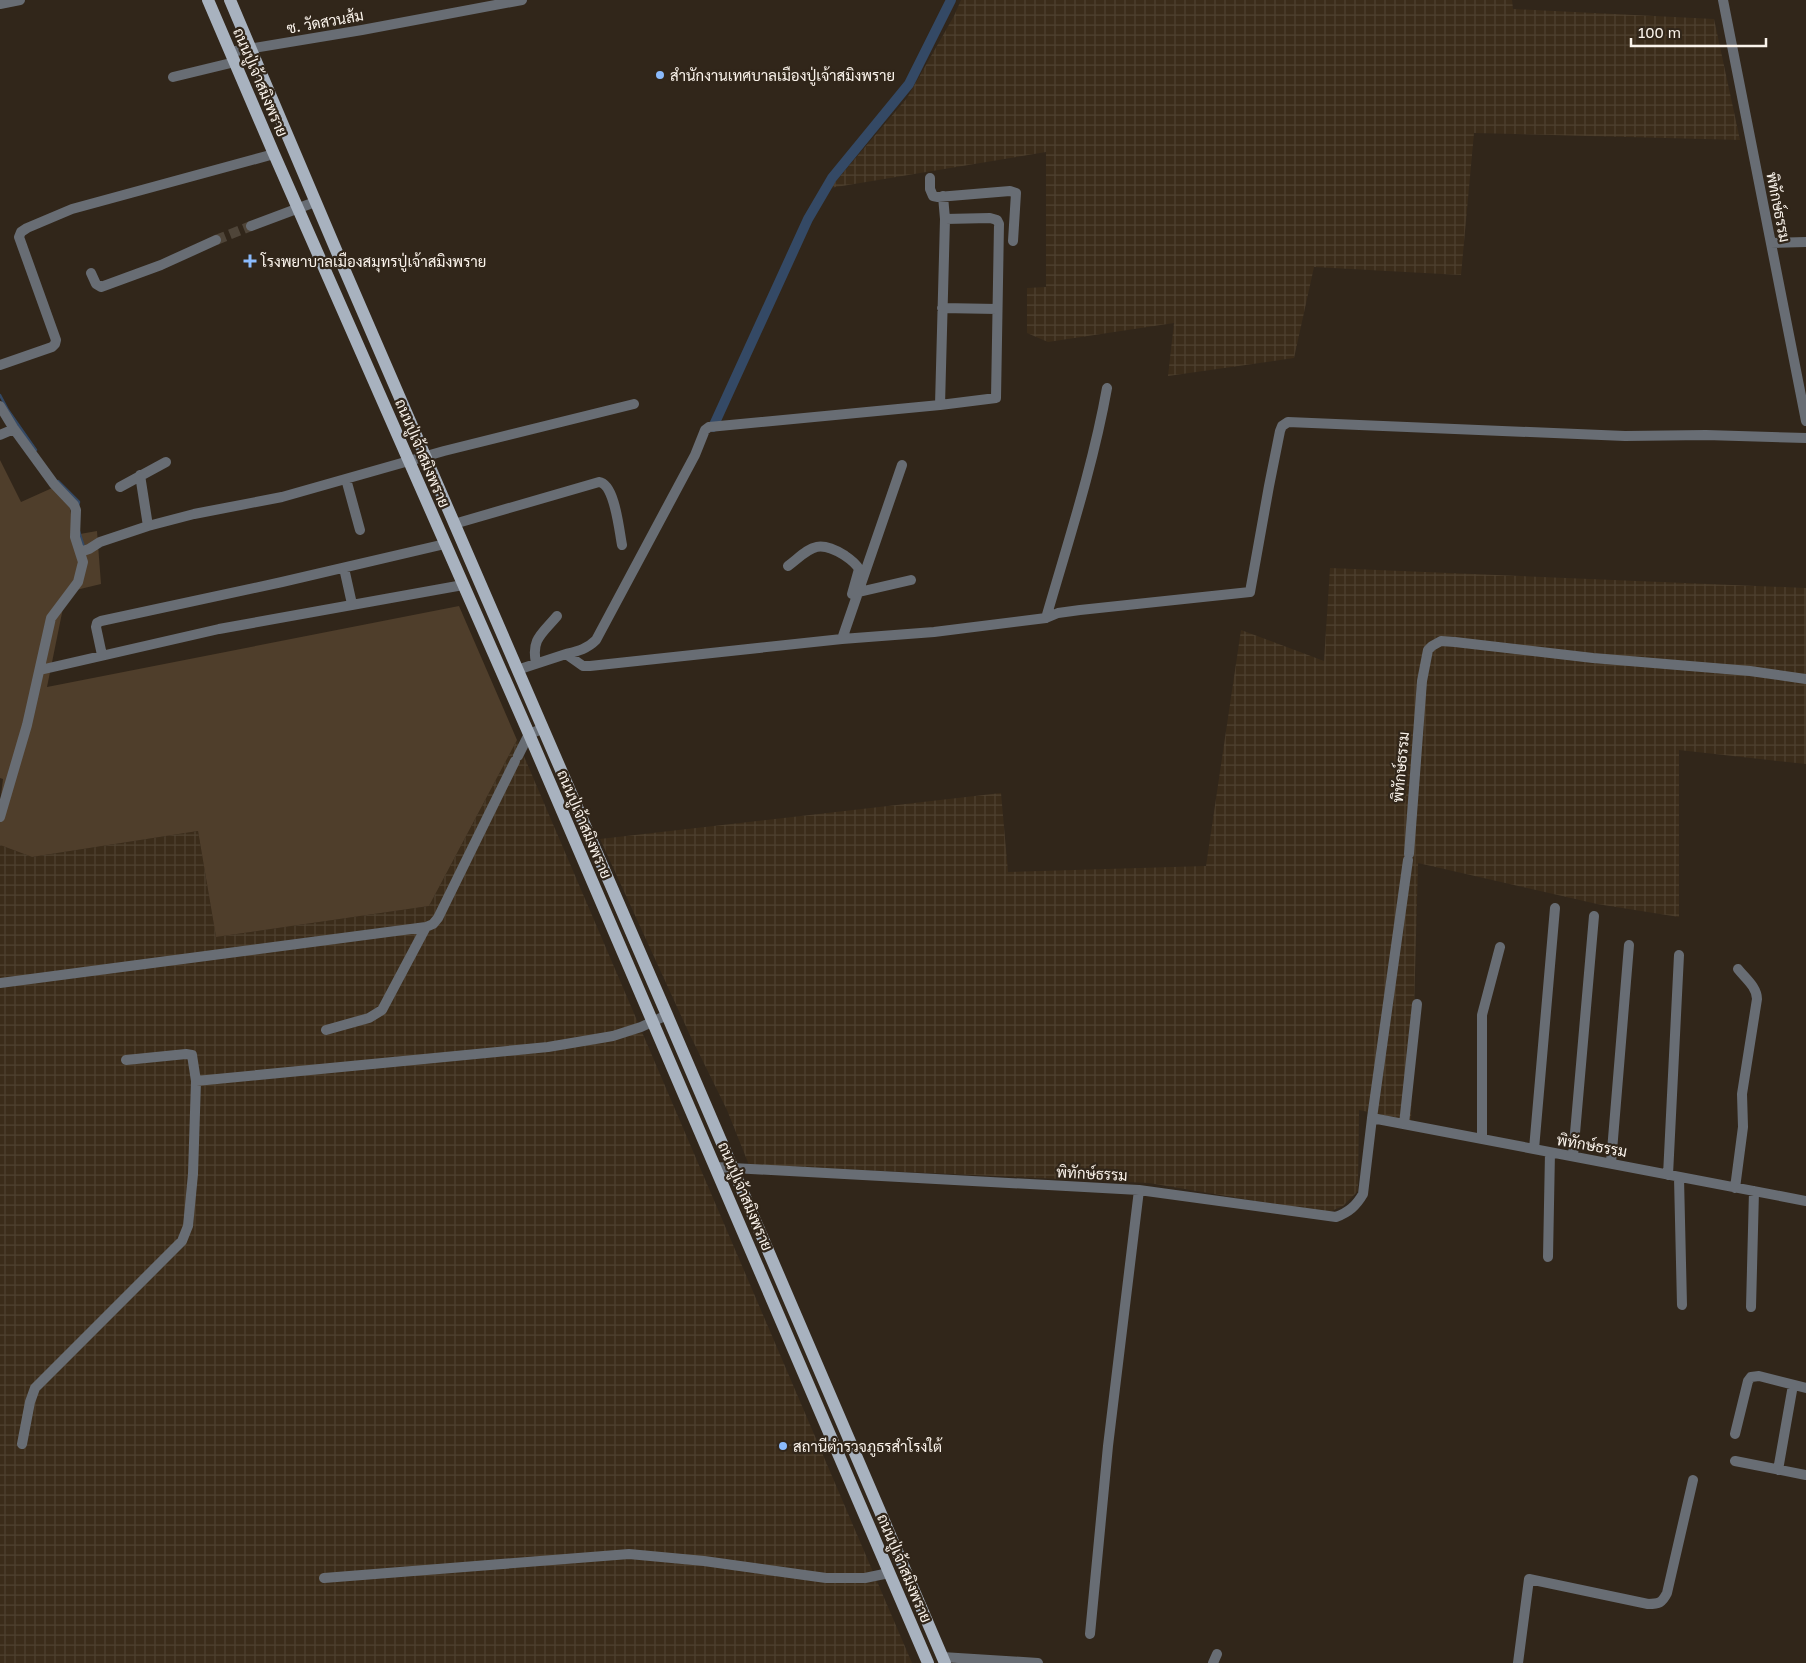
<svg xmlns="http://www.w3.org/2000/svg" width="1806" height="1663" font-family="'Golos Text',Sarabun,sans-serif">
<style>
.industrial{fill:url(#industrial-grid)}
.grass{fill:#4f3e2b}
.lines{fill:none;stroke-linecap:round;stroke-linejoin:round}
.stream{stroke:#344965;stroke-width:2.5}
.canal{stroke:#344965;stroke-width:10}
.minor-tunnel{stroke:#4f4539;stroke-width:10;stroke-dasharray:10 5;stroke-linecap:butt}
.minor{stroke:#686d74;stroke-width:10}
.major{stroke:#a8b2bf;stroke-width:12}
.poi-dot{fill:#8abafc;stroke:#31261a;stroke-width:2}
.labels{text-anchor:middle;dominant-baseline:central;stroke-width:4.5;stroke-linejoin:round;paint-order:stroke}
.street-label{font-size:15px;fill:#faf3eb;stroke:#31261a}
.poi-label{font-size:15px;fill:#faf3eb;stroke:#31261a;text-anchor:start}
</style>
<defs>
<pattern id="industrial-grid" width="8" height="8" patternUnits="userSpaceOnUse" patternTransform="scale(1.25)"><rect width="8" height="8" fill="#3b2c1a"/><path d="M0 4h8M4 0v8" fill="none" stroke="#4e4130"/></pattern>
</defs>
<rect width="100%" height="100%" fill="#31261a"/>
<!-- industrial -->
<path class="industrial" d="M961 0H1512L1513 9 1714 19 1740 140 1474 133 1461 275 1314 267 1294 358 1168 376 1174 323 1048 342 1027 333V288L1046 287V152L830 188 907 98 954 16Z
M1330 568 1806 588V764L1679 750V917L1597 904 1418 863 1411 1121 1359 1110 1358 1191 1343 1206 1327 1213 1149 1183 749 1165 727 1110 689 1033 600 839 1001 793 1008 872 1206 866 1241 630 1324 661Z
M517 740 912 1663H0V845L32 857 198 831 216 937 429 906Z"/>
<!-- grass -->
<path class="grass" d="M0 460 21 502 61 484 70 507 74 535 97 531 101 584 76 590 63 608 47 687 459 606 517 740 429 906 216 937 198 831 32 857 0 845V804L3 779 0 778Z"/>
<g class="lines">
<!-- stream -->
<path class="stream" d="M0 395 8 410 36 450
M58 481 79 502 78 506
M79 531 84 547"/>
<!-- canal -->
<path class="canal" d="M713 427 808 219 832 178 909 84 951 0"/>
<!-- minor-tunnel -->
<path class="minor-tunnel" d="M216 240 251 226"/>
<!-- minor -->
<path class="minor" d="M1723 0 1806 421
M0 4 20 0
M230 52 362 30 522 0
M173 77 235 62
M930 178V189L933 196 938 197 1010 191 1016 193 1013 241
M251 226 315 202
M1771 243 1806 242
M91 273 96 284 101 287 161 265 216 240
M942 308 997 309
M0 365 52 347 55 344 56 340 19 237 21 232 27 228 72 209 274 154
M940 405 945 219 943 196
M0 406 14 429 54 484 74 505 76 510 75 537 83 562 78 582 51 618 27 725 0 817
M0 435 14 429
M140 475 148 526 194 514 282 497 444 451 634 404
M346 479 360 530
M120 487 166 462
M454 524 599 482C615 484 619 530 622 545
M80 552 89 549 100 542 148 526
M788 566C810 549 816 538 844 555 850 559 855 562 859 569L852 594
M344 568 352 604
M859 592 911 580
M1046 618C1068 542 1093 466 1107 388
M842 639 902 465
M566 654C578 651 587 649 596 640L695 455 705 430 709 427 940 405 996 398 999 224 997 220 990 218 945 219
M102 655 96 627 97 623 101 621 282 582 445 544
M536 663C531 639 542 634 557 616
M40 670 219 629 463 585
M517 670 566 654 583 666H590L842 639 934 632 1046 618 1058 613 1080 610 1250 592 1269 486 1280 431 1282 426 1288 422 1625 436 1706 435 1806 438
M518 756 529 734 542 729
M1409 854 1422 681 1428 650 1432 646 1441 641 1455 642 1593 658 1750 671 1806 679
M0 983 426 927 433 924 438 918 515 761
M326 1030 369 1018 382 1010 426 927
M196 1081 548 1047 613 1036 641 1027 667 1015
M1372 1118 1408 860
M1404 1124 1417 1004
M1482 1139V1015L1500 947
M1534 1149 1555 908
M1573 1156 1594 916
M1611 1163 1629 945
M715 1167 1139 1190 1336 1217C1349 1212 1356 1206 1363 1194L1372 1118 1806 1201
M1668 1175 1679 955
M1679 1178 1682 1305
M1735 1188 1743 1127 1742 1094 1757 999C1757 987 1745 978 1738 969
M1548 1257 1550 1152
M1751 1307 1754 1191
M1735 1434 1748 1381 1751 1377 1759 1376 1806 1388
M22 1444 30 1402 35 1388 182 1241 188 1226 193 1174 196 1081 192 1055 186 1054 126 1060
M1735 1461 1806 1475
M1778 1470 1793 1385
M324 1578 629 1554 704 1561 826 1578H865L889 1573
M1090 1634 1108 1446 1139 1190
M942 1657 1038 1663
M1213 1663 1217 1654
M1518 1663 1529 1579 1648 1604C1659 1604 1662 1603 1667 1593L1693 1480"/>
<!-- major -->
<path class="major" d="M208 0 274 154 529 734 928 1663
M230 0 342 264 667 1015 945 1663"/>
</g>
<!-- markers -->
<g class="poi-dot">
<circle cx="660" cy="75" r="5"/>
<path d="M247.5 253.5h5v5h5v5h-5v5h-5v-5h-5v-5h5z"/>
<circle cx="783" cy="1446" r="5"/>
</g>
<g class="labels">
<!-- street labels -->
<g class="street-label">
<text transform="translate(325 21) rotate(-10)">ซ. วัดสวนส้ม</text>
<text transform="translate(261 82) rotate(67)">ถนนปู่เจ้าสมิงพราย</text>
<text transform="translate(1779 207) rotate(79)">พิทักษ์ธรรม</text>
<text transform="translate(423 453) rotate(67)">ถนนปู่เจ้าสมิงพราย</text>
<text transform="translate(1400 767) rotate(-85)">พิทักษ์ธรรม</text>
<text transform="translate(585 824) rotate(67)">ถนนปู่เจ้าสมิงพราย</text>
<text transform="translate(1592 1145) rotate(10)">พิทักษ์ธรรม</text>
<text transform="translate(1092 1173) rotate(3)">พิทักษ์ธรรม</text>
<text transform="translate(746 1196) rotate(67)">ถนนปู่เจ้าสมิงพราย</text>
<text transform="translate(905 1568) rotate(67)">ถนนปู่เจ้าสมิงพราย</text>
</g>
<!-- poi labels -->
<g class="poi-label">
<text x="670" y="75">สำนักงานเทศบาลเมืองปู่เจ้าสมิงพราย</text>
<text x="261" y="261">โรงพยาบาลเมืองสมุทรปู่เจ้าสมิงพราย</text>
<text x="793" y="1446">สถานีตำรวจภูธรสำโรงใต้</text>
</g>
</g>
<!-- scale -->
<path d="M1631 38v8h135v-8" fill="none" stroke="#faf3eb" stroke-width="2.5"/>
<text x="1638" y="38" font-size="15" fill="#faf3eb" stroke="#31261a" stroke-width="4" paint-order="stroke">100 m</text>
</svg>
